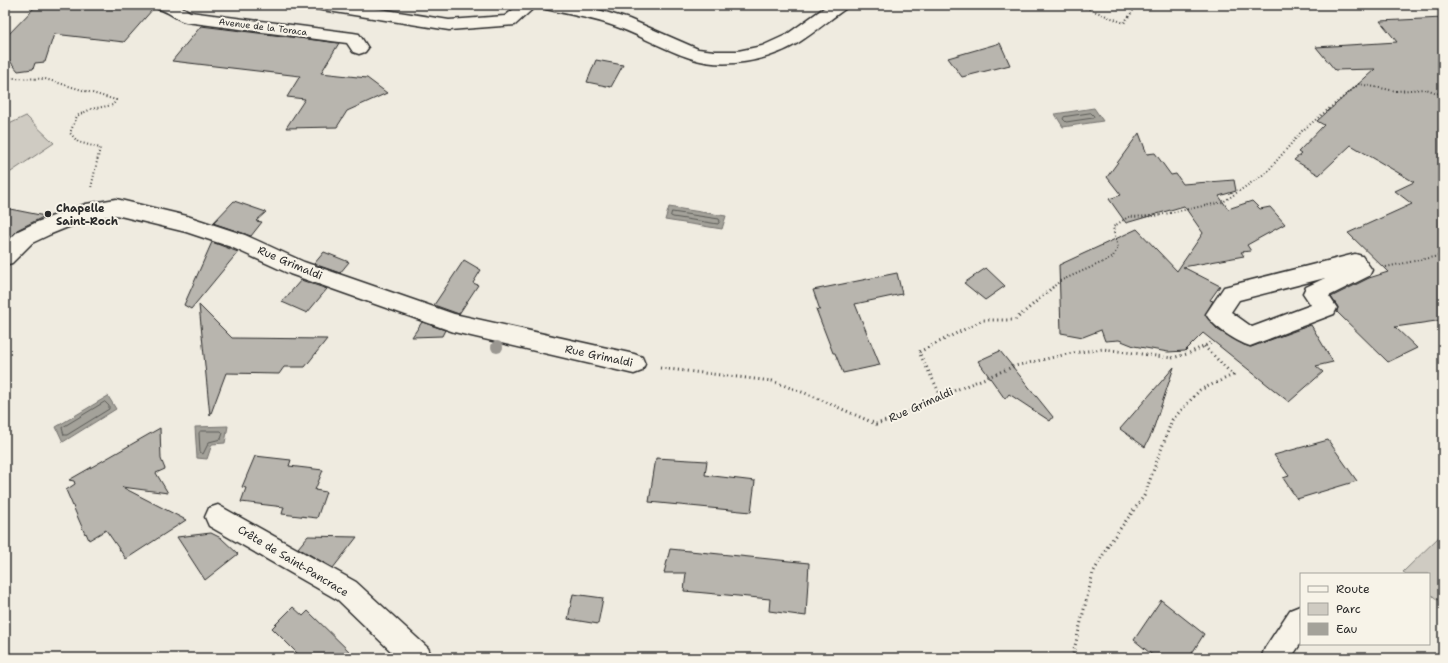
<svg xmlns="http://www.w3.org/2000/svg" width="1448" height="663" font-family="'Shantell Sans',sans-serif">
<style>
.green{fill:#cfcbc2;stroke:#7d7b76}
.water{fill:#a4a29a;stroke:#74726e}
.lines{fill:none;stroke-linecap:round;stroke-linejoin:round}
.shore{stroke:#5b5b57;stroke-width:1}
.building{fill:#b8b5ae;stroke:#2b2b2b}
.minor-casing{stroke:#2b2b2b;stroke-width:3}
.major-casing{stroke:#2b2b2b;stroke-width:3}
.path-far1{stroke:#2b2b2b;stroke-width:2;stroke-dasharray:1 2.5;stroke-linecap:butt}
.path{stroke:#2b2b2b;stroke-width:3;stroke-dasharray:1 3.5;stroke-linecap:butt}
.minor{fill:#f7f3e8;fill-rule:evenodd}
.major{fill:#f7f3e8;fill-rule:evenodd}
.tree{fill:#9a9791}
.poi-dot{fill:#2b2b2b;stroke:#f7f3e8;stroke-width:1.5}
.labels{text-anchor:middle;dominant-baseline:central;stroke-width:4;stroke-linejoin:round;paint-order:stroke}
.far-street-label{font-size:9px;fill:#2b2b2b;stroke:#f7f3e8}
.poi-label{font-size:11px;font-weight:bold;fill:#2b2b2b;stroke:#f7f3e8;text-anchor:start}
.street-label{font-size:11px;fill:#2b2b2b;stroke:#f7f3e8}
</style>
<rect width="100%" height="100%" fill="#efebe0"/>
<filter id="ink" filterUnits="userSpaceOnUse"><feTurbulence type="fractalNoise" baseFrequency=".025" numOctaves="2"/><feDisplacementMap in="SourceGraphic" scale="8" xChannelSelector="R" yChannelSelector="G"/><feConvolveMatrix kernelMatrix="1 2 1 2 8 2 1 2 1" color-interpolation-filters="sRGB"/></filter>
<g filter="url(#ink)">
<!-- green -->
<path class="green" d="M26 116 54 143 5 176V126Z
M1443 533V604L1429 593V574H1406L1403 572Z"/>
<!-- water -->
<path class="water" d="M1094 108 1103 121 1063 127 1055 114Z
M669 207 726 216 722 229 665 220Z
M108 396 116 409 63 442 56 427Z
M228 426 225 443 212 444 207 459 197 458 195 427Z"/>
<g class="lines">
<!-- shore -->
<path class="shore" d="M1091 113 1094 116 1093 118 1066 122 1063 119 1064 117Z
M672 212 719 219 720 221 718 224 673 217 671 216Z
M105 402 109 406V409L67 435H64L62 428Z
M201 431H221L223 433 221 439 209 442 203 454 200 452 199 433Z"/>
</g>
<!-- building -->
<path class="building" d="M37 5H109L153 9 124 42 54 34 45 62 35 63 33 69 18 71 5 55V38Z
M1443 18V41L1440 42 1443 53V320L1395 327 1417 348 1388 362 1337 312 1338 307 1331 297 1369 278 1388 272 1348 233 1412 204 1395 191 1414 182 1351 145 1319 175 1294 160 1301 154 1298 152 1324 125 1317 121 1375 69 1335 70 1316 47 1397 42 1380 21Z
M201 26 339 43 321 73 367 78 387 93 347 111 337 127 286 128 305 99 287 97 300 76 172 61Z
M1000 43 1010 65 962 77 948 58Z
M596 60 623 65 611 87 587 82Z
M1139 133 1147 154 1155 153 1171 175 1176 174 1183 184 1234 180 1236 191 1219 196 1228 209 1252 201 1260 209 1270 207 1285 224 1247 245 1251 251 1241 252 1244 256 1183 267 1220 286 1210 300 1213 301 1205 315 1218 330 1244 345 1251 347 1311 325 1333 362 1316 366 1323 372 1289 402 1203 333 1185 351 1168 352 1134 346 1119 340 1105 341 1101 330 1083 337 1061 333 1059 265 1137 229 1177 271 1203 233 1184 206 1126 223 1109 199 1121 195 1107 177Z
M234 201 266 212 256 221 262 222 251 236 213 223Z
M5 208 45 216 17 230 5 242Z
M212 242 238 252 191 309 184 305Z
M324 252 349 262 340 273 314 264Z
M464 260 481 270 473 283 478 285 459 314 434 305Z
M986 268 1005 286 985 300 964 283Z
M897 273 902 294 855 304 880 365 843 373 835 353H833L816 309 820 310 813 290Z
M301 280 327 289 307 313 282 302Z
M199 305 232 338 327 339 305 367H284L279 374 226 373 210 416Z
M422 322 445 330 442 336 412 337Z
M1000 351 1053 417 1050 421 1009 394 1005 399 978 361Z
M1174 367 1152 433 1145 447 1120 429Z
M160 428 161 459 165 469 156 473 168 493 122 487 186 520 126 559 106 530 89 540 86 533 85 534 66 490 75 484 74 481 69 480Z
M1328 440 1357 481 1297 499 1283 478 1289 476 1274 455Z
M255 456 291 460 289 466 323 470 315 490 326 492 317 518 282 514 284 507 241 502 246 488 242 487Z
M656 458 707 461 705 475 755 481 751 512 649 502Z
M211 533 221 538 238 554 205 580 177 537Z
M308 536 357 537 333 568 298 548Z
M670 549 809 563 806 616 769 611 770 599 684 591 686 573H664Z
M573 594 603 598 598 624 568 619Z
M1161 600 1204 634 1189 658H1156L1134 640Z
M293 607 303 616 308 611 356 658H302L272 628Z"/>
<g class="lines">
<defs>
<path id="minor" d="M156 5H179L190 12 353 33 359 34 368 48 365 52 359 54 353 52 347 43 186 22C176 20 169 11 158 9Z
M314 5H355L449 20 505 16 519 5H537L515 25 449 30 322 10 316 9Z
M116 199 187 216 245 235 304 262 454 314 634 354 642 357 645 364 642 371 634 374 454 332 290 274 231 247 186 232 116 215 88 219 51 234 32 243 12 263 5 265V244L18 231 37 222 86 204Z
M1355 254 1362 256 1372 270 1369 276 1329 296 1337 308 1334 314 1250 346C1237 342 1212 326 1206 314L1224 287ZM1325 278 1306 287 1303 293 1311 305 1252 327 1231 312 1239 300Z
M218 505 356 582 428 648 432 658H398L338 600 209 526 205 517 209 508Z
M1300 606 1301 643 1291 658H1261L1265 648 1290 610Z"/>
<path id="major" d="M544 5H576L595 9 629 19 698 49 714 51H738L762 46 786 35 828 5H847L845 9C829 20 814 33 798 43 768 61 724 70 690 58 665 50 642 36 617 27 594 18 570 15 546 9Z"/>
</defs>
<!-- minor casing -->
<use href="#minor" class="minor-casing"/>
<!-- major casing -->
<use href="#major" class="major-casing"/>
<!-- path-far1 -->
<path class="path-far1" d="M1079 5 1124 23 1137 5
M1436 5 1443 9
M1443 9V25
M5 73 11 78 45 79 116 100 113 105 91 109 77 116 70 133 78 142 100 148 91 188
M1386 267 1443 255
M1052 288 1060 281 1112 258 1118 248 1113 227 1128 217 1155 216 1223 202 1267 172 1302 131 1359 84 1396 91 1426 89 1443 95"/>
<!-- path -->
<path class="path" d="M660 368 772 381 810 395 876 424 893 419 941 396 1015 366 1072 353 1103 349 1172 358 1187 354 1211 343
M941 396 919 352 983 320H1015L1053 287
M1072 658 1093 573 1109 544 1144 496 1172 420 1200 390 1233 375 1204 346"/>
<!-- minor -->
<use href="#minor" class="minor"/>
<!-- major -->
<use href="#major" class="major"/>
</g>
<!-- trees -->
<circle class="tree" cx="497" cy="347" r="6"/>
</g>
<!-- markers -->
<circle class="poi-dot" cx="48" cy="214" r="4"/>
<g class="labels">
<!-- far-street labels -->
<g class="far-street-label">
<text transform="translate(263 27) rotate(7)">Avenue de la Toraca</text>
</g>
<!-- poi labels -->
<g class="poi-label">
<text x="56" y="208">Chapelle<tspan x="56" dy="13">Saint-Roch</tspan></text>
</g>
<!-- street labels -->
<g class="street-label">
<text transform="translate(290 263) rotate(23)">Rue Grimaldi</text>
<text transform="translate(599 356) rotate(12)">Rue Grimaldi</text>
<text transform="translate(921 405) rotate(-24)">Rue Grimaldi</text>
<text transform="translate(293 561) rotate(31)">Crête de Saint-Pancrace</text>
</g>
</g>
<!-- margin -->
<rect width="1448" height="663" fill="none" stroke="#f7f3e8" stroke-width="20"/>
<rect x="10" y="10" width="1428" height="643" fill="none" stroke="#2b2b2b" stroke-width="1.5" filter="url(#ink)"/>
<!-- legend -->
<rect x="1300" y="573" width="130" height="72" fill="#f7f3e8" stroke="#a5a39c"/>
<rect x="1308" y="586" width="20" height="6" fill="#f7f3e8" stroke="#a5a39c"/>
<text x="1336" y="593" font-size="12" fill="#2b2b2b">Route</text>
<rect x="1308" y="603" width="20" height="12" fill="#cfcbc2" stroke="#a5a39c"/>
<text x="1336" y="613" font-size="12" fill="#2b2b2b">Parc</text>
<rect x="1308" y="623" width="20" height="12" fill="#a4a29a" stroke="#a5a39c"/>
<text x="1336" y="633" font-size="12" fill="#2b2b2b">Eau</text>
</svg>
